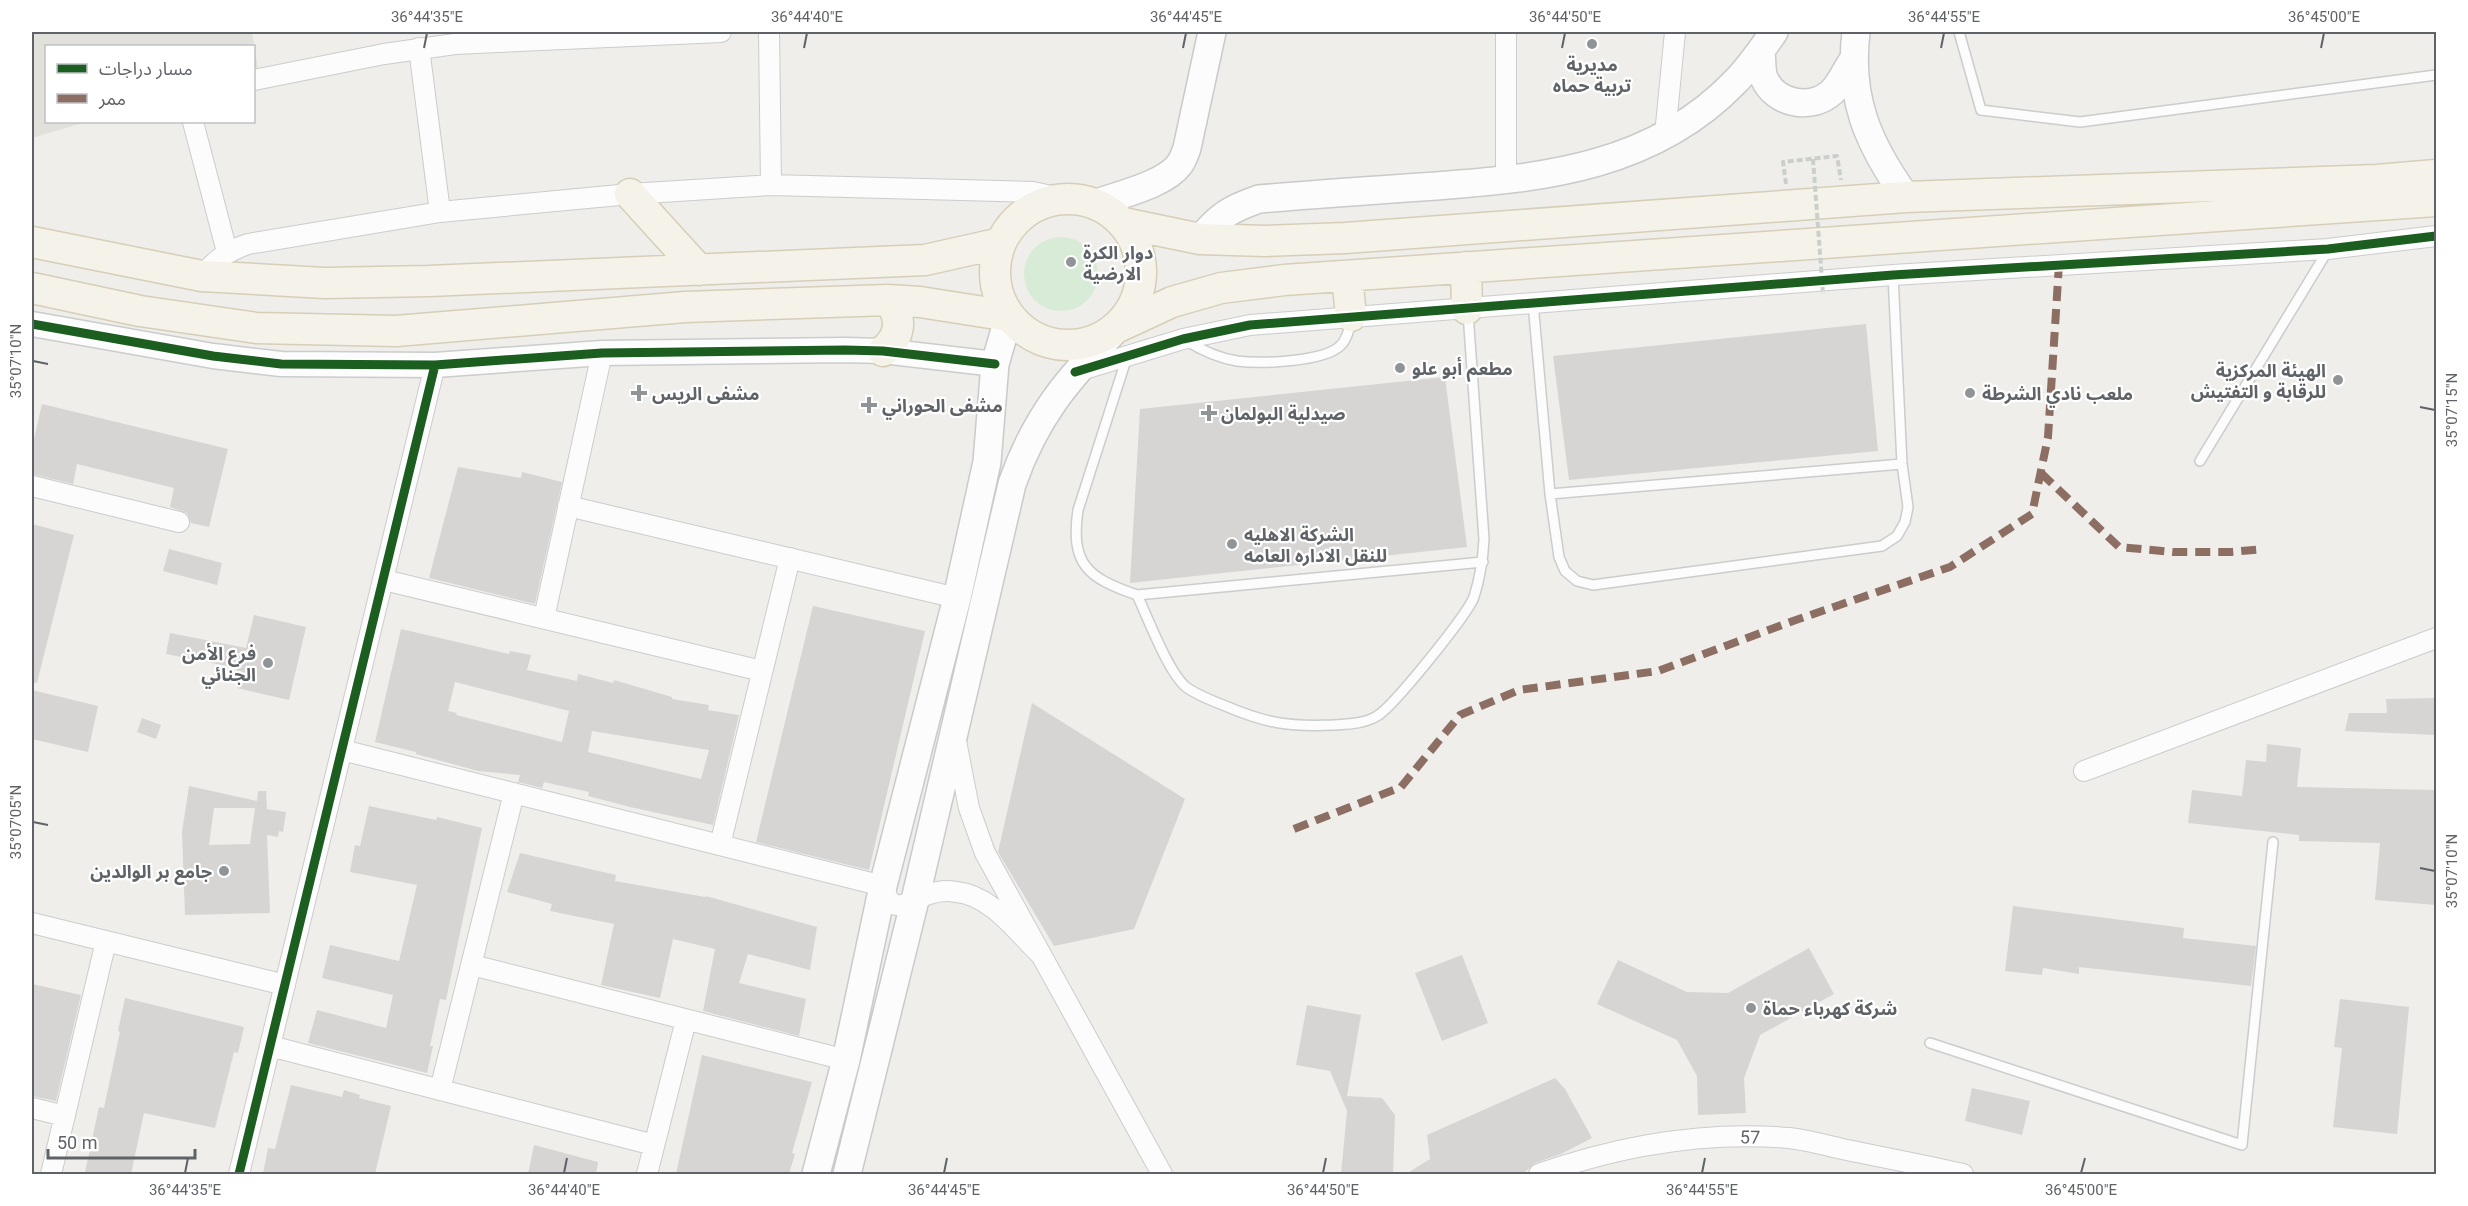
<svg xmlns="http://www.w3.org/2000/svg" width="2468" height="1206" font-family="Roboto,'Noto Sans Arabic',sans-serif">
<style>
.education{fill:#e2e0da}
.green{fill:#d8ebd6}
.building{fill:#d6d5d3;fill-rule:evenodd}
.lines{fill:none;stroke-linecap:round;stroke-linejoin:round}
.service-casing{stroke:#cbcccc;stroke-width:12}
.minor-casing{stroke:#cbcccc;stroke-width:22}
.tertiary-casing{stroke:#cbcccc;stroke-width:27}
.secondary-casing{stroke:#cacacb;stroke-width:30}
.primary-casing{stroke:#d7ceb8;stroke-width:33}
.path{stroke:#cacfcc;stroke-width:4;stroke-dasharray:6 3;stroke-linecap:butt}
.service{stroke:#fdfcfc;stroke-width:9}
.minor{stroke:#fdfcfc;stroke-width:20}
.tertiary{stroke:#fdfcfc;stroke-width:24}
.secondary{stroke:#fdfcfc;stroke-width:27}
.primary{stroke:#f4f2e9;stroke-width:30}
.path-bridge{stroke:#cacfcc;stroke-width:4;stroke-dasharray:6 3;stroke-linecap:butt}
.quiet{stroke:#8d6e63;stroke-width:8;stroke-dasharray:15 8;stroke-linecap:butt}
.cycleway-casing{stroke:#fff;stroke-width:13}
.cycleway{stroke:#1b5e20;stroke-width:9}
.ticks{fill:none;stroke:#5f6368;stroke-width:2}
.poi-dot{fill:#919496;stroke:#fff;stroke-width:2}
.labels{text-anchor:middle;dominant-baseline:central;stroke-width:4.5;stroke-linejoin:round;paint-order:stroke}
.poi-label{font-size:18px;font-weight:bold;fill:#5f6368;stroke:#fff;text-anchor:start}
.street-label{font-size:18px;fill:#5f6368;stroke:#fff}
.neatline{fill:none;stroke:#5f6368;stroke-width:2}
.ticks-label{font-size:15px;text-anchor:middle;fill:#5f6368}
</style>
<rect width="100%" height="100%" fill="#efeeea"/>
<!-- education -->
<path class="education" d="M32 32H252L260 81 254 82V46H46V122H86L32 138Z"/>
<!-- green -->
<path class="green" d="M1024 274a37 37 0 1 1 74 0a37 37 0 1 1-74 0Z"/>
<!-- building -->
<path class="building" d="M1866 324 1878 451 1569 480 1553 356Z
M1445 377 1467 547 1130 583 1140 409Z
M42 404 228 449 209 527 191 523 187 513 170 507 174 488 77 464 73 484 32 474V448Z
M458 467 521 478 522 472 562 482 535 604 429 578Z
M32 524 74 535 37 683 32 682Z
M169 549 222 563 217 585 163 571Z
M813 606 925 631 869 870 756 842Z
M254 615 306 627 289 700 237 688 239 679 235 678 237 668 166 654 170 633 246 648Z
M401 629 509 654 510 651 531 655 527 670 577 681 578 674 613 683 614 680 672 697V699L709 705 708 710 739 715 713 825 630 807 588 796 589 792 544 782 542 788 518 782 520 775 478 771 416 754V752L375 742ZM455 682 569 711 562 742 456 715 457 713 448 711ZM592 731 709 750 701 779 588 752Z
M32 690 98 706 88 752 32 739Z
M2436 698V735L2345 731 2349 713H2387L2386 699Z
M1032 703 1185 799 1134 929 1054 946 998 852Z
M142 718 161 725 156 739 137 732Z
M2267 744 2301 748 2297 787 2436 790V905L2375 900 2380 843 2299 841V835L2188 823 2192 790 2242 796 2246 760 2266 762Z
M189 786 257 801 258 791H266L267 809 286 812 283 832 279 831 278 837 267 835 270 913 185 915 182 832ZM214 808H255L250 844 209 845Z
M369 806 436 820 437 817 482 828 446 1000 440 999 430 1046H433L427 1073 308 1043 317 1010 386 1028 393 995 322 978 330 945 399 961 417 885 350 872 355 845 360 846Z
M520 853 616 875 615 881 705 897 706 896 817 927 810 970 748 954 739 983 806 999 799 1036 703 1011 715 949 673 939 660 998 601 985 614 924 550 911 552 904 507 892Z
M2013 906 2184 928 2183 938 2256 946 2251 986 2079 967V974L2043 968 2042 975 2005 971Z
M1809 948 1834 994 1760 1035 1744 1078 1746 1113 1698 1115 1697 1076 1677 1040 1597 1004 1618 960 1687 992 1728 993Z
M1462 955 1488 1023 1442 1041 1415 973Z
M32 984 81 995 56 1101 32 1096Z
M125 998 244 1027 238 1053 234 1052 215 1128 144 1113 131 1174H98L85 1172 99 1107 104 1108 120 1032 118 1031Z
M2340 999 2409 1007 2397 1134 2333 1127 2342 1048 2334 1047Z
M1307 1005 1361 1015 1347 1096 1382 1098 1395 1115 1393 1174H1341L1347 1111 1330 1071 1296 1065Z
M702 1055 812 1082 792 1153 795 1154 789 1174H676Z
M1555 1078 1565 1089 1592 1138 1561 1154 1535 1163 1523 1174H1406L1430 1159 1427 1135Z
M291 1085 342 1097 344 1090 360 1095 359 1098 391 1106 375 1174H263L268 1148 275 1149Z
M1972 1088 2030 1101 2022 1135 1965 1121Z
M534 1145 598 1162 596 1174H528Z"/>
<g class="lines">
<defs>
<path id="service" d="M1959 32 1981 110 2080 122 2436 75
M1533 303 1550 494 1559 557 1565 571 1577 581 1593 585 1882 546 1897 536 1905 522 1908 507 1902 464 1893 275
M1185 340C1201 350 1218 358 1237 361 1260 364 1323 362 1340 346 1347 340 1349 329 1351 321
M1127 357 1078 510C1070 565 1088 578 1137 595L1483 562
M2200 461 2328 250
M1550 494 1902 464
M1137 595C1148 618 1168 672 1186 687 1197 695 1210 700 1223 705 1265 723 1287 727 1333 725 1348 724 1364 724 1377 716 1393 707 1467 615 1474 597 1480 578 1483 559 1484 539L1468 313
M1930 1043 2242 1145 2273 842"/>
<path id="minor" d="M769 32 771 185
M419 48 440 212
M254 80 384 54 455 44 721 32
M193 122 227 252
M1665 135 1675 32
M1506 181V32
M202 276C216 259 228 251 248 244L440 212 630 194 771 185 1033 192 1064 199
M1078 371 1183 339 1250 325 1893 275 2328 249 2436 236
M32 486 179 522
M568 506 957 598
M384 580 762 671
M544 618 602 353
M956 741 969 808 985 853 1162 1174
M342 750 883 886C892 919 908 901 929 894 938 891 947 890 956 892 991 895 1016 931 1040 954
M2084 771 2436 638
M720 845 790 558
M32 923 285 985
M472 965 846 1060
M270 1046 654 1145
M440 1090 514 793
M32 1108 65 1116
M51 1174 106 941
M239 1174 435 365
M647 1174 686 1020
M1539 1174C1619 1146 1704 1131 1789 1138 1808 1140 1828 1146 1847 1150 1886 1158 1924 1165 1963 1174"/>
<path id="tertiary" d="M32 324 213 356 281 364 435 365 602 353 845 350 883 351 995 364"/>
<path id="secondary" d="M1856 32C1848 98 1868 144 1906 197
M1761 50C1762 58 1761 70 1764 78 1775 104 1811 111 1832 92 1840 84 1846 70 1853 60
M1094 204C1118 195 1164 185 1179 165 1183 160 1185 154 1187 148L1212 32
M1200 239C1219 216 1230 209 1259 199 1318 194 1377 190 1436 186 1546 178 1654 166 1735 82 1750 67 1762 49 1774 32
M816 1174 846 1060 883 886 957 598 987 462 995 364 1009 316
M847 1174 915 900 1012 484C1036 415 1069 378 1118 327"/>
<path id="primary" d="M630 194 699 270
M995 272a73 73 0 1 1 146 0a73 73 0 1 1-146 0Z
M1123 223 1200 239 1265 241 1345 238 1906 197 2376 180 2436 175
M32 242 202 276 325 283 429 281 925 260 1001 243
M1466 267 1467 309
M1347 276 1351 316
M32 288 140 311 256 328 396 331 685 307 888 300 920 302 1009 316
M1118 327 1172 302 1221 288 1284 280 2436 201
M883 351C901 337 903 317 888 300"/>
</defs>
<!-- service casing -->
<use href="#service" class="service-casing"/>
<!-- minor casing -->
<use href="#minor" class="minor-casing"/>
<!-- tertiary casing -->
<use href="#tertiary" class="tertiary-casing"/>
<!-- secondary casing -->
<use href="#secondary" class="secondary-casing"/>
<!-- primary casing -->
<use href="#primary" class="primary-casing"/>
<!-- path -->
<path class="path" d="M1786 184 1783 162 1837 156 1841 180"/>
<!-- service -->
<use href="#service" class="service"/>
<!-- minor -->
<use href="#minor" class="minor"/>
<!-- tertiary -->
<use href="#tertiary" class="tertiary"/>
<!-- secondary -->
<use href="#secondary" class="secondary"/>
<!-- primary -->
<use href="#primary" class="primary"/>
<!-- path-bridge -->
<path class="path-bridge" d="M1813 159 1823 294"/>
<!-- quiet -->
<path class="quiet" d="M2041 473 2119 547 2173 552H2231L2264 549
M1294 829 1401 787 1460 715 1519 690 1658 671 1793 621 1950 567 2032 514 2048 437 2059 264"/>
<defs>
<path id="cycleway" d="M32 324 213 356 281 364 435 365 602 353 845 350 883 351 995 364
M1075 372 1183 339 1250 325 1893 275 2328 249 2436 236
M239 1174 435 365"/>
</defs>
<!-- cycleway casing -->
<use href="#cycleway" class="cycleway-casing"/>
<!-- cycleway -->
<use href="#cycleway" class="cycleway"/>
</g>
<!-- ticks -->
<path class="ticks" d="M424 48 427 33M804 48 807 33M1183 48 1186 33M1562 48 1565 33M1941 48 1944 33M2321 48 2324 33M33 361 48 364M2420 407 2435 410M33 822 48 825M2420 868 2435 871M185 1173 188 1158M564 1173 567 1158M944 1173 947 1158M1323 1173 1326 1158M1702 1173 1705 1158M2081 1173 2085 1158"/>
<!-- markers -->
<g class="poi-dot">
<circle cx="1592" cy="44" r="6"/>
<circle cx="1071" cy="262" r="6"/>
<circle cx="1400" cy="368" r="6"/>
<circle cx="2338" cy="380" r="6"/>
<path d="M636 384h6v6h6v6h-6v6h-6v-6h-6v-6h6z"/>
<circle cx="1970" cy="393" r="6"/>
<path d="M866 396h6v6h6v6h-6v6h-6v-6h-6v-6h6z"/>
<path d="M1206 404h6v6h6v6h-6v6h-6v-6h-6v-6h6z"/>
<circle cx="1232" cy="544" r="6"/>
<circle cx="268" cy="663" r="6"/>
<circle cx="224" cy="871" r="6"/>
<circle cx="1751" cy="1008" r="6"/>
</g>
<g class="labels">
<!-- poi labels -->
<g class="poi-label">
<text x="1592" y="64" text-anchor="middle">مديرية<tspan x="1592" dy="21">تربية حماه</tspan></text>
<text x="1083" y="252">دوار الكرة<tspan x="1083" dy="21">الارضية</tspan></text>
<text x="1412" y="368">مطعم أبو علو</text>
<text x="2326" y="370" text-anchor="end">الهيئة المركزية<tspan x="2326" dy="21">للرقابة و التفتيش</tspan></text>
<text x="652" y="393">مشفى الريس</text>
<text x="1982" y="393">ملعب نادي الشرطة</text>
<text x="882" y="405">مشفى الحوراني</text>
<text x="1221" y="413">صيدلية البولمان</text>
<text x="1244" y="534">الشركة الاهليه<tspan x="1244" dy="21">للنقل الاداره العامه</tspan></text>
<text x="256" y="653" text-anchor="end">فرع الأمن<tspan x="256" dy="21">الجنائي</tspan></text>
<text x="212" y="871" text-anchor="end">جامع بر الوالدين</text>
<text x="1763" y="1008">شركة كهرباء حماة</text>
</g>
<!-- street labels -->
<g class="street-label">
<text transform="translate(1750 1137) rotate(1)">57</text>
</g>
</g>
<!-- border -->
<rect width="2468" height="1206" fill="none" stroke="#ffffff" stroke-width="66"/>
<!-- legend -->
<rect x="45" y="45" width="210" height="78" fill="#ffffff" stroke="#bfc1c3" stroke-width="1.5"/>
<rect x="57" y="64" width="30" height="9" fill="#1b5e20" stroke="#bfc1c3" stroke-width="1.5"/>
<text x="99" y="75" font-size="18" fill="#5f6368">مسار دراجات</text>
<rect x="57" y="94" width="30" height="9" fill="#8d6e63" stroke="#bfc1c3" stroke-width="1.5"/>
<text x="99" y="105" font-size="18" fill="#5f6368">ممر</text>
<!-- scale -->
<path d="M48 1149v9h147v-9" fill="none" stroke="#5f6368" stroke-width="3"/>
<text x="57" y="1149" font-size="18" fill="#5f6368" stroke="#ffffff" stroke-width="4.5" paint-order="stroke">50 m</text>
<rect x="33" y="33" width="2402" height="1140" class="neatline"/>
<g class="ticks-label">
<text x="427" y="22">36°44'35"E</text>
<text x="807" y="22">36°44'40"E</text>
<text x="1186" y="22">36°44'45"E</text>
<text x="1565" y="22">36°44'50"E</text>
<text x="1944" y="22">36°44'55"E</text>
<text x="2324" y="22">36°45'00"E</text>
<text transform="translate(16 361) rotate(-90)" y="5">35°07'10"N</text>
<text transform="translate(2452 410) rotate(-90)" y="5">35°07'15"N</text>
<text transform="translate(16 822) rotate(-90)" y="5">35°07'05"N</text>
<text transform="translate(2452 871) rotate(-90)" y="5">35°07'10"N</text>
<text x="185" y="1195">36°44'35"E</text>
<text x="564" y="1195">36°44'40"E</text>
<text x="944" y="1195">36°44'45"E</text>
<text x="1323" y="1195">36°44'50"E</text>
<text x="1702" y="1195">36°44'55"E</text>
<text x="2081" y="1195">36°45'00"E</text>
</g>
</svg>
